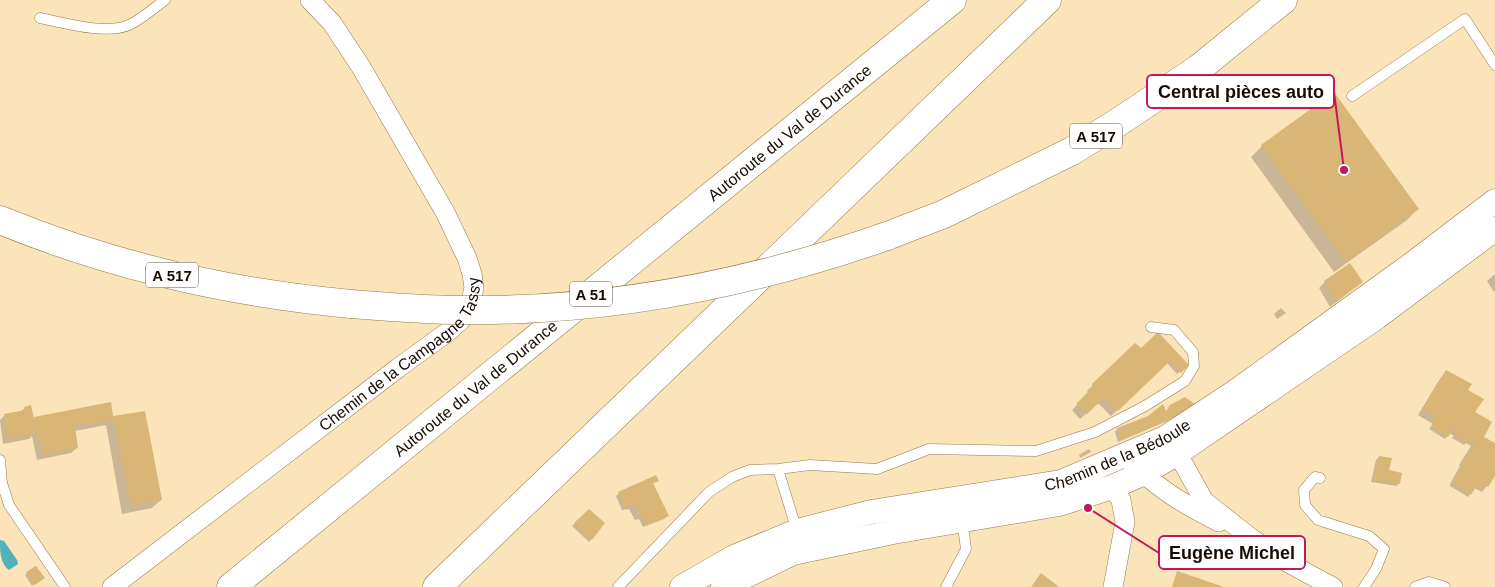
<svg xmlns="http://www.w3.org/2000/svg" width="1495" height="587" font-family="Helvetica,sans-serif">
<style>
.water{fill:#51b2ba}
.shadow{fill:#0003}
.building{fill:#d9b676}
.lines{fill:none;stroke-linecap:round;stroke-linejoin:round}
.service-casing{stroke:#947947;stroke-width:11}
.minor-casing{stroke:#947947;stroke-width:20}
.tertiary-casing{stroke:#947947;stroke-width:25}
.motorway-casing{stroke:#947947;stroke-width:29}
.service{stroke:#fff;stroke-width:10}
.minor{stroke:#fff;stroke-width:19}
.tertiary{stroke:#fff;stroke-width:24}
.motorway{stroke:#fff;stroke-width:28}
.motorway-bridge-casing{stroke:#947947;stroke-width:29;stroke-linecap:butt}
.motorway-bridge{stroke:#fff;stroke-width:28}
.labels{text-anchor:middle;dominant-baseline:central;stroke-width:5;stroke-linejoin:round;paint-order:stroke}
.shield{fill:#fff;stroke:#5b544c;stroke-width:1}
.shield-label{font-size:15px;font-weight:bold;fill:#150b00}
.street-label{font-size:16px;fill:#150b00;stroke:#fff}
.leader{fill:none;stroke:#c2185b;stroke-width:2}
.callout-dot{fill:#c2185b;stroke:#fff;stroke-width:2}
.callout{fill:#fff;stroke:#c2185b;stroke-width:2}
.callout-label{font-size:18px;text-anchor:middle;font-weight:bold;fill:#150b00}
</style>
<rect width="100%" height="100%" fill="#fbe4ba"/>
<!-- water -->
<path class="water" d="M0 540 4 541 17 560 18 564 9 570C0 564 0 551 0 540Z"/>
<!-- shadow -->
<path class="shadow" d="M1262 146 1417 209 1407 220 1334 272 1251 157Z
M1495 274V291L1494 292 1487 281Z
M1325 282H1362L1330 307 1319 288Z
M1281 308 1286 313 1277 319 1274 314Z
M1135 344 1141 349 1188 365 1177 374 1167 363 1111 416 1098 403 1080 419 1072 410 1088 394 1087 391Z
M1446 372 1467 390 1482 437 1495 445V473L1487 486 1482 492 1474 488 1468 497 1450 486V484L1460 466 1459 465 1471 446 1466 443 1464 445 1452 438 1454 436 1449 433 1445 439 1429 429 1433 424 1418 415 1441 377Z
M1192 407 1165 422 1118 442 1115 432 1117 429Z
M25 408 33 420 35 418 113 419 114 417 161 500 152 508 122 514 106 425 75 431 77 448 71 453 37 460 32 436 29 439 3 444 0 420 4 416 20 412Z
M1089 449 1091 452 1080 458 1079 455Z
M1379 457 1399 483 1397 486 1371 482 1376 460Z
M657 480 652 484 667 516 664 519 643 527 639 519 635 520 629 509 622 510 616 496 619 493Z
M589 511 603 523 589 542 572 526Z
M27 573 40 581 32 586 25 575Z"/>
<!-- building -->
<path class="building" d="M1334 92 1419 209 1346 262 1261 145Z
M1350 263 1363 282 1336 302 1324 281Z
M1158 332 1189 365 1181 373 1170 361 1118 411 1104 398 1087 414 1076 404 1093 387 1092 384 1135 343 1141 348Z
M1446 370 1472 384 1468 390 1484 399 1475 412 1492 422 1484 437 1495 443V476L1488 487 1485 485 1483 489 1477 485 1471 495 1452 483 1465 460 1464 459 1476 440 1471 438 1468 443 1454 435 1458 429 1454 427 1448 437 1431 426 1436 417 1423 409Z
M1185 397 1196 405 1175 417 1121 440 1117 428 1148 416 1163 404 1166 411 1170 405Z
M111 402 113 416 145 411 162 500 131 506 114 420 75 426 78 448 43 455 34 417Z
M31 405 37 433 8 439 4 414 25 410 24 407Z
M1379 456 1392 458 1389 470 1402 473 1400 484 1373 480Z
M656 475 659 481 653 483 669 516 646 525 635 504 625 508 618 492Z
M589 509 605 523 592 540 574 523Z
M36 566 45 578 35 585 26 572Z
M1177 571 1224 587H1172Z
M1041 573 1058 586 1057 587H1031Z"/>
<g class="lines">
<defs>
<path id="service" d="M40 18C65 23 106 35 129 25 142 19 154 8 165 0
M1352 96 1465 19 1495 65
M0 460 2 483 9 505 65 587
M778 469 797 531
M1320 478 1315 477 1304 490 1305 505 1318 520 1369 536 1384 549 1376 569 1364 587
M618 587 709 492 732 477 750 470 778 469 810 465 877 469 929 449 1036 451 1095 432 1145 406 1185 381 1194 366 1193 352 1174 330 1151 327
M946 587 966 549 962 519
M1415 587 1429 582 1445 587"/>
<g id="minor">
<path d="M1168 443 1184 465 1204 501 1251 538 1281 559 1333 587"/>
<path d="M1125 456C1155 487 1181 503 1219 522"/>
<path d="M1112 487 1121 500 1125 522 1113 587"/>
<path id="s1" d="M112 587 398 368 449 331 461 320 470 305 474 288 472 274 467 258 445 212 361 67 332 23 310 0"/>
</g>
<g id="tertiary">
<path id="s2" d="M682 587 734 557 797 531 871 512 1061 482 1165 438 1235 392 1411 265 1495 201"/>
<path d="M723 587 793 553 893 532 1059 504 1112 487 1142 474 1176 454 1377 317 1495 229"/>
</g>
<g id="motorway">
<path d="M0 220C112 266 231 293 351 304"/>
<path d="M887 236 944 214 1072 151 1117 123 1198 69 1283 0"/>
<path id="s3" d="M231 587 952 0"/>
<path d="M437 587 1047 0"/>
</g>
</defs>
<!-- service casing -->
<use href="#service" class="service-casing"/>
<!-- minor casing -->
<use href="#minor" class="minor-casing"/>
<!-- tertiary casing -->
<use href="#tertiary" class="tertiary-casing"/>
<!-- motorway casing -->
<use href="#motorway" class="motorway-casing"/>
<!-- service -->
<use href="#service" class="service"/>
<!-- minor -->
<use href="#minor" class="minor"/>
<!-- tertiary -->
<use href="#tertiary" class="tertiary"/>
<!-- motorway -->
<use href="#motorway" class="motorway"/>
<defs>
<path id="motorway-bridge" d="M351 304C388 307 424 310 461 310 606 312 750 284 887 236"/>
</defs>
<!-- motorway-bridge casing -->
<use href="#motorway-bridge" class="motorway-bridge-casing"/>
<!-- motorway-bridge -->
<use href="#motorway-bridge" class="motorway-bridge"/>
</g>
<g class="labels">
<!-- shield labels -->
<g class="shield">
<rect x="1070" y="123.5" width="52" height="25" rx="4"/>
<rect x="146" y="262.5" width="52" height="25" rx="4"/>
<rect x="570" y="281.5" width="42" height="25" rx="4"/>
</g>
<g class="shield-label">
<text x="1096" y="136">A 517</text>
<text x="172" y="275">A 517</text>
<text x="591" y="294">A 51</text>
</g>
<!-- street labels -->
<g class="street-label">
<text stroke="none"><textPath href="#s3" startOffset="720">Autoroute du Val de Durance</textPath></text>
<text stroke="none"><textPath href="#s1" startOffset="374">Chemin de la Campagne Tassy</textPath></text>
<text stroke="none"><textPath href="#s3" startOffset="315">Autoroute du Val de Durance</textPath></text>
<text stroke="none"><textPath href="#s2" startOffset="459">Chemin de la Bédoule</textPath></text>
</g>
</g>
<!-- callouts -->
<path class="leader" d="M1344 170L1334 92M1088 508L1159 553"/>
<g class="callout-dot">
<circle cx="1344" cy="170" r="5"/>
<circle cx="1088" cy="508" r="5"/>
</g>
<g class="callout">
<rect x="1147" y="75" width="187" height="33" rx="5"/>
<rect x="1159" y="536" width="146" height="33" rx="5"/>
</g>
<g class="callout-label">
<text x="1241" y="98">Central pièces auto</text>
<text x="1232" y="559">Eugène Michel</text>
</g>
</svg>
